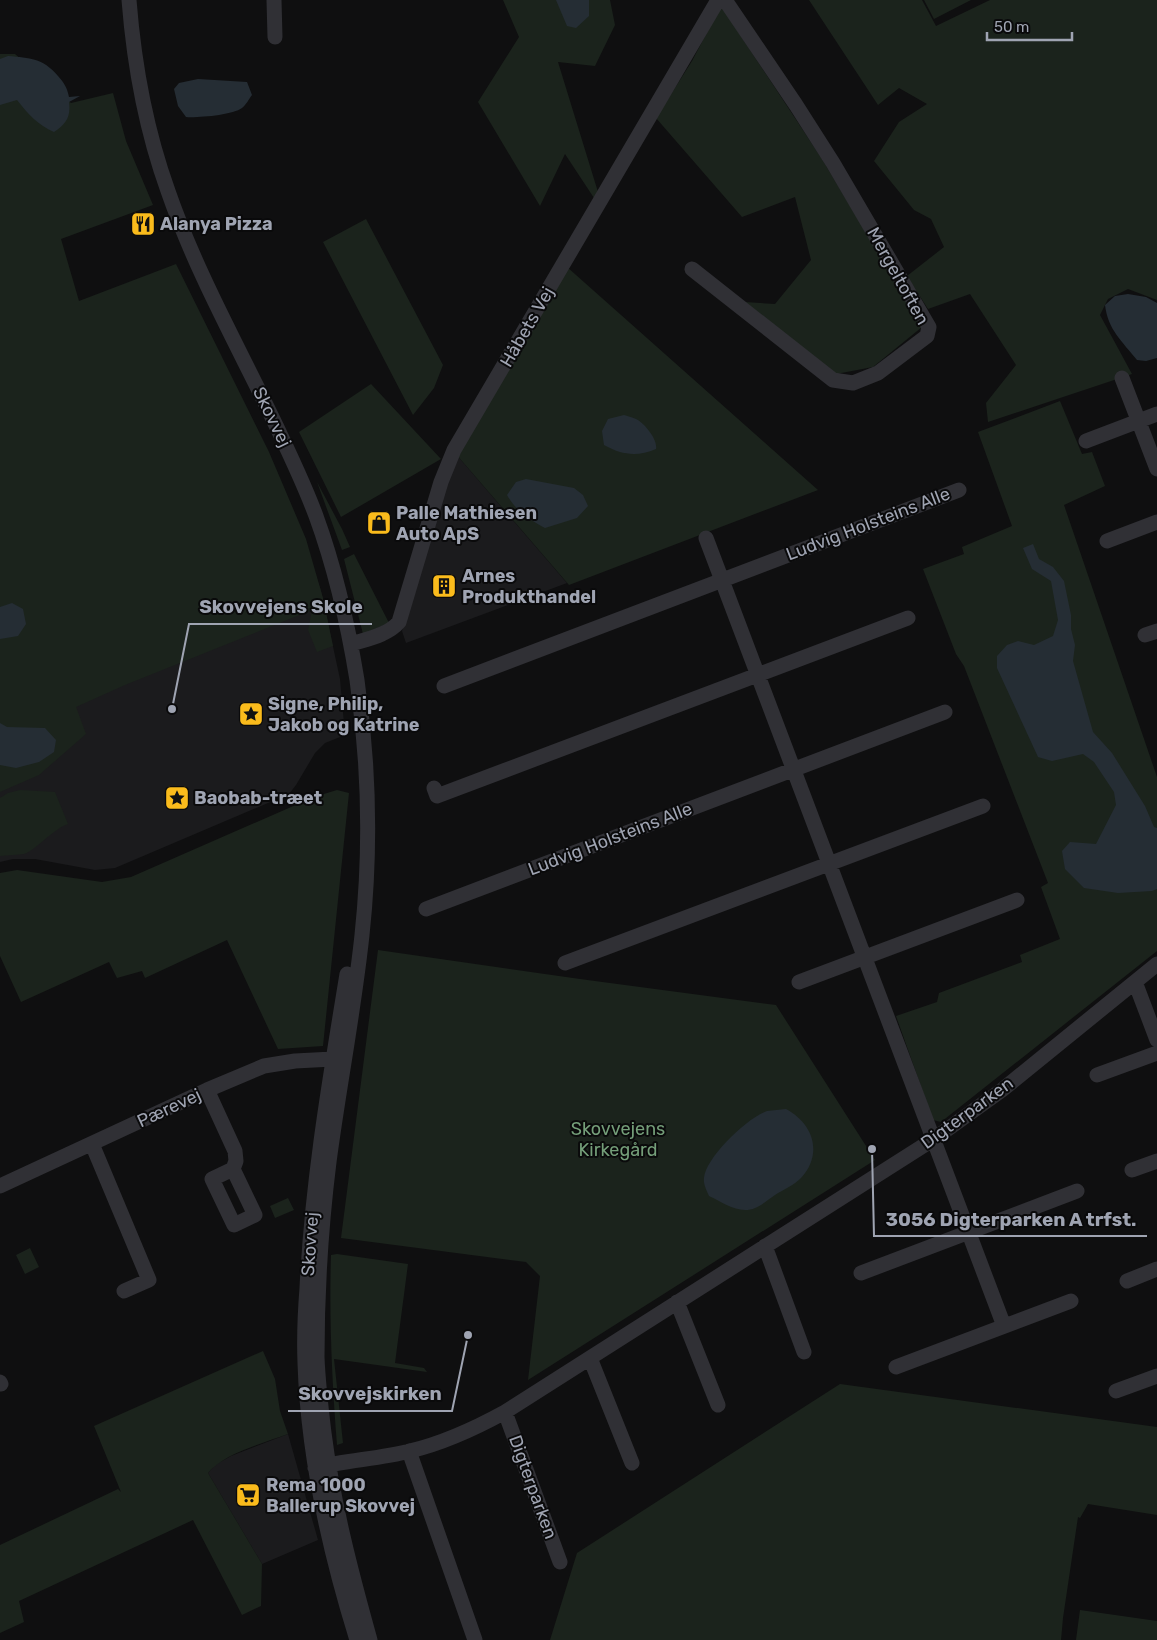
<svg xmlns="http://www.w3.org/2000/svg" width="1157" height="1640" font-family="Rubik,sans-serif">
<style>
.built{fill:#1b1b1d}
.green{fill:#1b231c}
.water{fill:#252d34}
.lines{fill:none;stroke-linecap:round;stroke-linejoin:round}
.minor{stroke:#303035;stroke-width:15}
.labels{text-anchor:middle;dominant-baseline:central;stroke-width:4;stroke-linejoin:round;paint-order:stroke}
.poi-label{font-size:18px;font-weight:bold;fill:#9fa4b2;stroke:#0a0a0b;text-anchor:start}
.street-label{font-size:18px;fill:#9fa4b2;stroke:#0a0a0b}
.park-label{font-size:18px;fill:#749e79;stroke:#0a0a0b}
.leader{fill:none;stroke:#9fa4b2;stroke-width:2}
.callout-dot{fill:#9fa4b2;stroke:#0a0a0b;stroke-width:2}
.callout-label{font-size:19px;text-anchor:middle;font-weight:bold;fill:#9fa4b2;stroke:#0a0a0b;stroke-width:4;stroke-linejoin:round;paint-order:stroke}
</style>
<rect width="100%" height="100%" fill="#0f0f10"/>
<!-- built -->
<path class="built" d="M455 453 567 583 406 643 402 631Z
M308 551 321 591 340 679 345 735 325 743 315 753 296 785 289 794 115 868 95 870 35 859H13L0 862V683Z
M288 1434 318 1540 262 1564 208 1473 215 1465 231 1456Z"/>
<!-- green -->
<path class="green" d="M503 0H610L615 25 595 66 558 62 598 192 594 198 565 154 540 206 478 102 519 37Z
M809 0H922L936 26 990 0H1157V300L1128 289 1108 299 1100 315 1132 374 988 422 986 403 1016 365 970 294 928 309 907 276 944 247 931 219 914 210 874 161 899 122 927 104 899 88 878 105Z
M924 0H971L934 19Z
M721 6 822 159 922 327 873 367 836 374 745 302 775 304 811 260 795 197 742 217 656 118 692 61Z
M0 54H15L71 103 113 93 126 141 153 205 61 239 79 301 176 264 269 452 306 539 323 598 333 646 317 652 308 630 312 610 125 685 76 707 86 734 39 775 0 792Z
M366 219 443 365 434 388 413 415 323 242Z
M567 267 818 490 569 585 455 453Z
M371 384 441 459 341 517 299 432Z
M1060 401 1082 454 1092 452 1105 486 1064 505 1157 777V951L941 1122 933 1120 896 1016 937 1002 939 993 1022 962 1020 955 1060 939 1041 887 1048 883 964 666 956 654 923 569 964 554 962 547 1012 526 978 432Z
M317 482 342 529 350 547 342 550Z
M354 554 389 623 363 634 344 559Z
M20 790 55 792 68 824C53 829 35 851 24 854 18 855 8 855 0 856V798L8 793Z
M337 790 349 793 323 1046 278 1049 227 940 145 978 142 971 117 978 109 962 21 1002 0 956V873L17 870 102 882 131 877 314 797Z
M378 950 580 979 776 1005 875 1160 528 1380 540 1276 526 1262 341 1238Z
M288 1198 294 1210 275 1218 270 1206Z
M30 1248 39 1267 25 1274 16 1255Z
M337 1254 408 1264 395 1363 424 1368 427 1372 334 1359 343 1443 337 1445C332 1380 329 1319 331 1255Z
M263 1351 275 1379 280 1411 288 1434C264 1443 224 1453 208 1473L262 1564 261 1606 242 1615 193 1520 19 1601 24 1622 0 1633V1545L118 1489 121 1492 94 1426Z
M840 1384 1157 1427V1515L1088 1504 1080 1518 1078 1517 1063 1618 1061 1640H550L577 1553Z
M1080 1610 1157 1621V1640H1076Z"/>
<!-- water -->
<path class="water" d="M556 0H589V16L576 28 567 26Z
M8 56C30 58 43 58 58 76 64 83 67 87 69 97L80 96 69 102C71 117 66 124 54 132 38 125 28 114 17 100L0 105V59Z
M198 79 247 82 252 95C249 99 246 105 242 108 233 115 197 118 186 117L178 106 174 89 179 83Z
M1128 294 1146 297 1157 303V358L1146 361 1137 360C1122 341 1108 330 1105 305L1115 296Z
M624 415C627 416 632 417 636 419 644 423 658 439 656 449 637 457 622 455 604 445L602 431 608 419Z
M526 479 574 488 583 495 588 506 577 518 545 528C530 520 515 510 507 495L516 482Z
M1033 544 1039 559 1053 567 1064 581 1071 615V629L1075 645 1073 661 1093 732 1112 753 1145 806 1154 827 1157 828V889L1152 891 1118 893 1084 888 1065 869 1062 851 1070 842 1096 844 1116 805 1114 792 1094 762 1083 754 1052 761 1038 757 997 668V656L1007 645 1018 641 1034 645 1053 636 1058 620 1051 581 1032 569 1023 548Z
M12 603 23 609 26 624 18 636 0 639V607Z
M0 723 7 727 45 728 56 740 54 752 39 762 16 768 0 765Z
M786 1109C814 1124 823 1154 801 1178 794 1185 783 1190 775 1195 766 1201 757 1210 745 1210 733 1210 720 1201 709 1196 707 1191 703 1184 704 1178 706 1157 747 1118 767 1111 773 1110 780 1110 786 1109Z"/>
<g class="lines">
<!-- minor -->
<path class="minor" d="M129 0C134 64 146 130 168 191 195 269 235 341 271 415 287 448 303 481 316 516 335 568 348 625 357 680 369 764 371 851 362 935 354 1011 339 1086 329 1162 321 1226 317 1292 317 1357 318 1382 321 1408 324 1433 333 1503 351 1572 370 1640
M274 0 275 37
M692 269 833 380 853 383 878 373 927 336 929 327 833 163 796 105 725 0
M1122 378 1157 469
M1086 441 1157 414
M706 538 1004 1326
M1107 541 1157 522
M1145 635 1157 631
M351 644C367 639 388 635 399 622L441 482 454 450 718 0
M444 686 959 490
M434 788 437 796 908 618
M426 909 945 712
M565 963 983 806
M347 974C330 1078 312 1182 307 1288 305 1313 304 1338 305 1363 308 1458 329 1550 357 1640
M799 982 1017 900
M1135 982 1157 1040
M1097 1075 1157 1053
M207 1090 235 1151 236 1161 233 1169 255 1215 234 1225 212 1179 233 1169
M92 1144 149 1280 124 1291
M1132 1170 1157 1161
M0 1186 207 1090 264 1066 295 1061 333 1059 342 1062
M765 1246 804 1352
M861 1273 1077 1191
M1127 1281 1157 1269
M677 1302 718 1405
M590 1358 632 1463
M896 1367 1071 1301
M0 1382 1 1384
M1116 1391 1157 1376
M505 1412 560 1562
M409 1451 475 1640
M315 1468C346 1460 379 1459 410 1451 444 1443 474 1429 505 1412L934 1139 1002 1090 1157 964"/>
</g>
<!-- icons -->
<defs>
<symbol id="restaurant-square" viewBox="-11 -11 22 22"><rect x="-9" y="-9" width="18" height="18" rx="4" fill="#fabb1c" stroke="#0a0a0b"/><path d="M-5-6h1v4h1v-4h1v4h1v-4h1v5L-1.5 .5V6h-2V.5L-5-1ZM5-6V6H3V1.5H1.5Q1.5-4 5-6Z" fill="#111"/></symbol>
<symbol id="shop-square" viewBox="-11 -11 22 22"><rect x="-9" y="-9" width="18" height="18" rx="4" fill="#fabb1c" stroke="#0a0a0b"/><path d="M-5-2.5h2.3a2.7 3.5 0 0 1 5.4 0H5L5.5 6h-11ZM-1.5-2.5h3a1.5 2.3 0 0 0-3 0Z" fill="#111"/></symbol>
<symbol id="building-square" viewBox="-11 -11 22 22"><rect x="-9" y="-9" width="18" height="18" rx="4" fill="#fabb1c" stroke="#0a0a0b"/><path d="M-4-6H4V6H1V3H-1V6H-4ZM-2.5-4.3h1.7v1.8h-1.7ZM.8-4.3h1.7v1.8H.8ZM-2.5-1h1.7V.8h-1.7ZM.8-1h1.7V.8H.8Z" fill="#111"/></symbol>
<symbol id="sight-square" viewBox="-11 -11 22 22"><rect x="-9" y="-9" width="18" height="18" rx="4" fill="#fabb1c" stroke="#0a0a0b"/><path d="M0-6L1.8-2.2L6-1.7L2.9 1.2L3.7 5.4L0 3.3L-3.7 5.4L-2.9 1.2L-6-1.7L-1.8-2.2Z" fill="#111"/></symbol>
<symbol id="supermarket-square" viewBox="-11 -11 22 22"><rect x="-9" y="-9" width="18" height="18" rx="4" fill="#fabb1c" stroke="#0a0a0b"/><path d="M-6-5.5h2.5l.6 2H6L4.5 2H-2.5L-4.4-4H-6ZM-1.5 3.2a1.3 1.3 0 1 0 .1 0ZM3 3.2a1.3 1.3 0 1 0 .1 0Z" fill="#111"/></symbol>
</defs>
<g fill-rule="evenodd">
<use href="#restaurant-square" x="129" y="210" width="28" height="28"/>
<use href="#shop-square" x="365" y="509" width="28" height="28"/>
<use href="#building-square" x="430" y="572" width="28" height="28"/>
<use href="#sight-square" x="237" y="700" width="28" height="28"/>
<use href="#sight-square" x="163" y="784" width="28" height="28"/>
<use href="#supermarket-square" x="234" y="1481" width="28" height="28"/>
</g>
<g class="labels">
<!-- poi labels -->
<g class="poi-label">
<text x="160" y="224">Alanya Pizza</text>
<text x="396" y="513">Palle Mathiesen<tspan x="396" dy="21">Auto ApS</tspan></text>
<text x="462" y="576">Arnes<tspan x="462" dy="21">Produkthandel</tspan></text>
<text x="268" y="704">Signe, Philip,<tspan x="268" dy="21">Jakob og Katrine</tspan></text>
<text x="194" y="798">Baobab-træet</text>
<text x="266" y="1485">Rema 1000<tspan x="266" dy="21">Ballerup Skovvej</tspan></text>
</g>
<!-- street labels -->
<g class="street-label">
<text transform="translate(898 276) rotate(61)">Mergeltoften</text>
<text transform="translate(527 327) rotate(-60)">Håbets Vej</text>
<text transform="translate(272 417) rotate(64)">Skovvej</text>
<text transform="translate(868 524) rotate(-21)">Ludvig Holsteins Alle</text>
<text transform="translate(610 839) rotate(-21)">Ludvig Holsteins Alle</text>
<text transform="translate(169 1108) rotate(-25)">Pærevej</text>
<text transform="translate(967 1113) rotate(-36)">Digterparken</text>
<text transform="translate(310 1244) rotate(-86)">Skovvej</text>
<text transform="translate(533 1487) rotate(70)">Digterparken</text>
</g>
<!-- park labels -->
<g class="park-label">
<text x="618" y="1129">Skovvejens<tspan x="618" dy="21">Kirkegård</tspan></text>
</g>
</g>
<!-- callouts -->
<path class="leader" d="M172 709L189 624H372M872 1149L874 1236H1147M468 1335L452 1411H288"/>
<g class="callout-dot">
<circle cx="172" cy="709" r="5"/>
<circle cx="872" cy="1149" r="5"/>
<circle cx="468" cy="1335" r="5"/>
</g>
<g class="callout-label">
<text x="281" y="613">Skovvejens Skole</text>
<text x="1011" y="1226">3056 Digterparken A trfst.</text>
<text x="370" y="1400">Skovvejskirken</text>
</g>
<!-- scale -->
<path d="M987 32v8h85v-8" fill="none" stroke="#9fa4b2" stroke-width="2.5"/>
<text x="994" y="32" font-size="15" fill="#9fa4b2" stroke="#0a0a0b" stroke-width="4" paint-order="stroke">50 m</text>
</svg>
